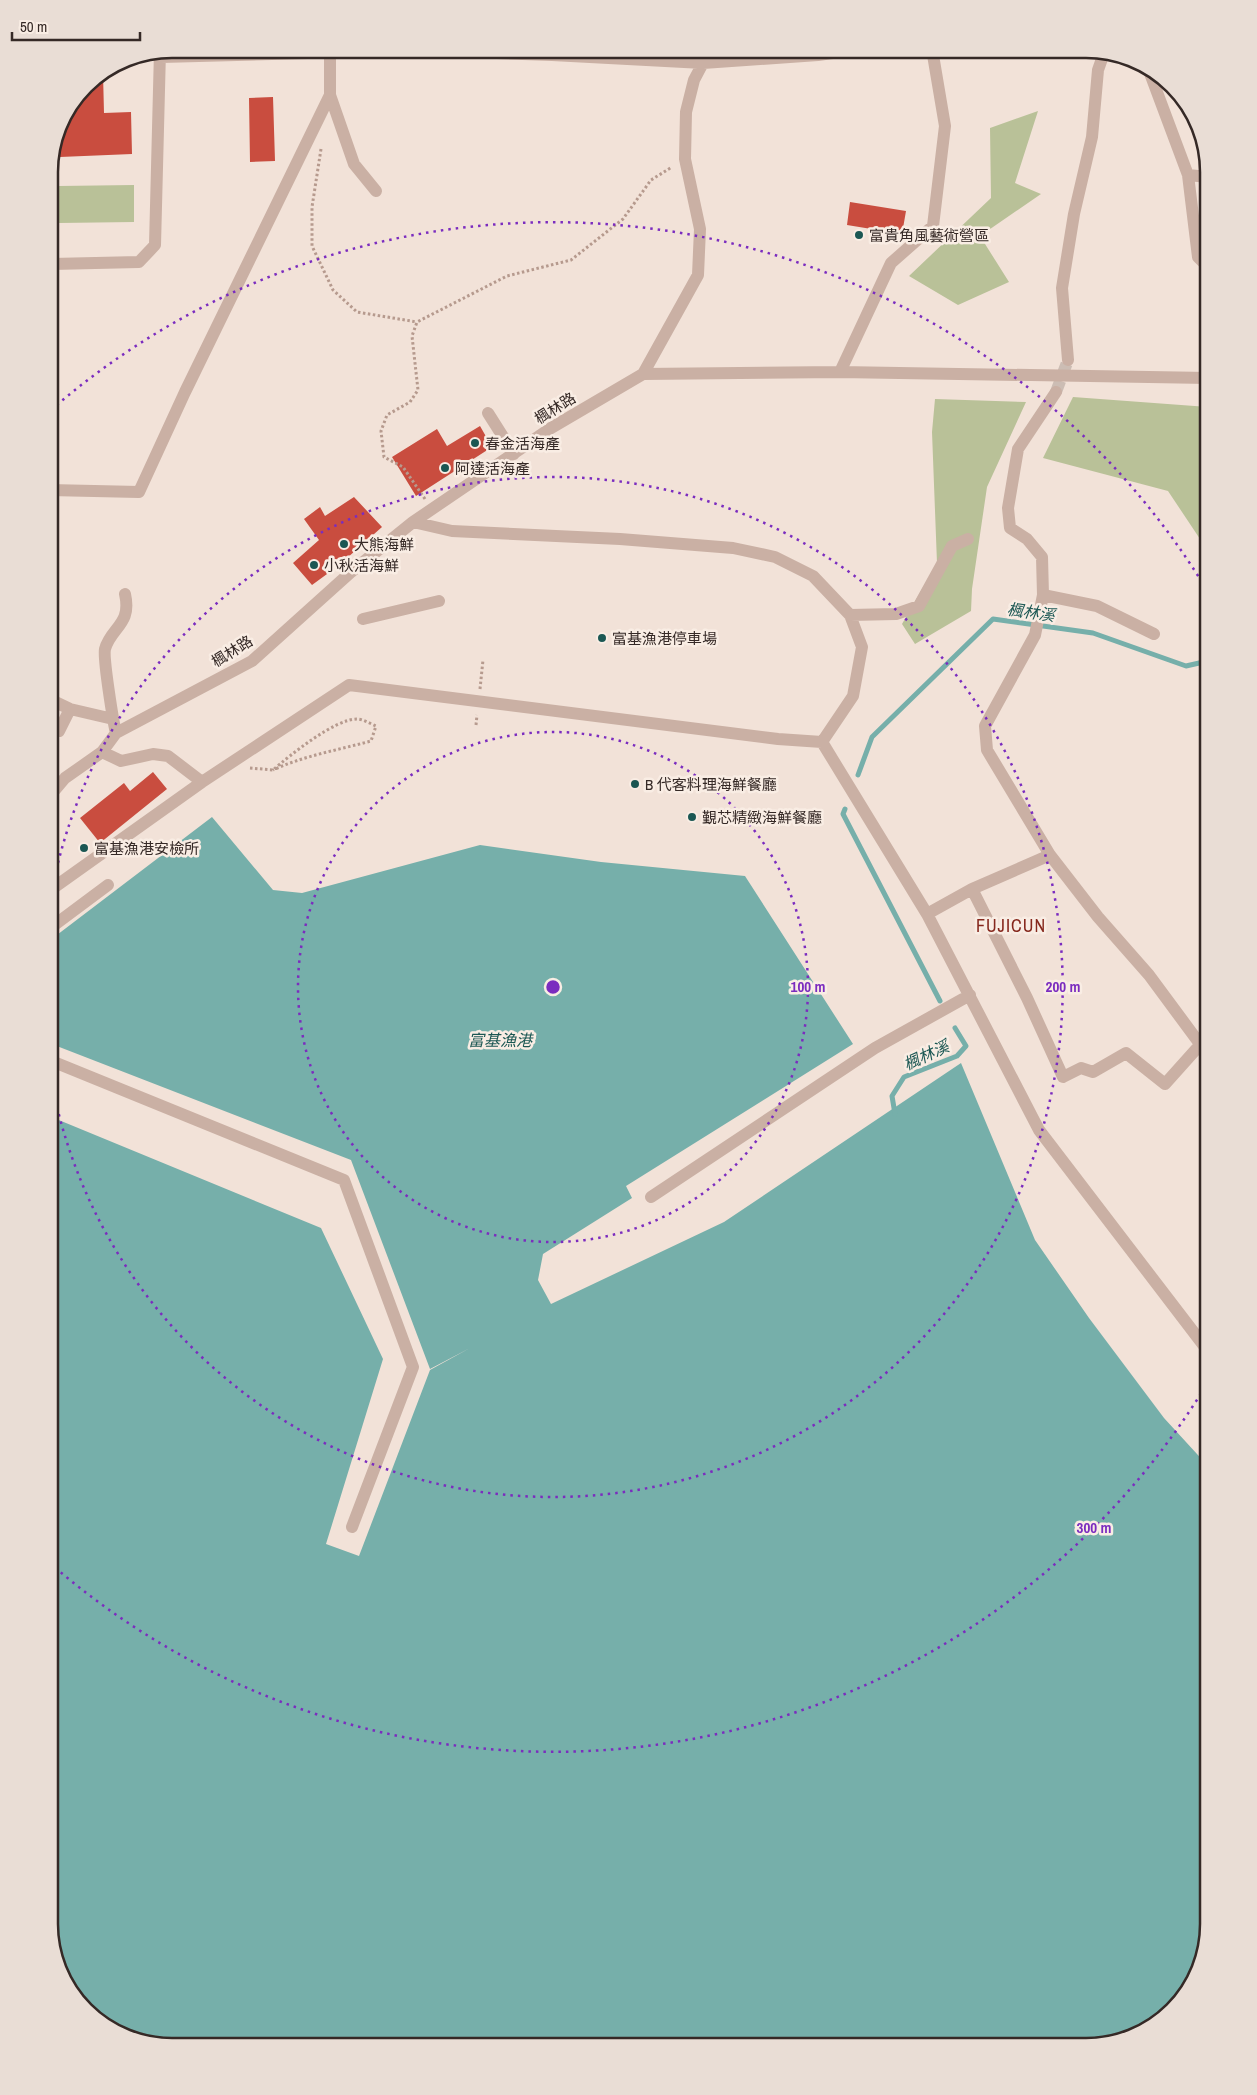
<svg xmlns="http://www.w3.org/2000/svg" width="1257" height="2095" font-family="'Archivo Narrow','Noto Sans TC',sans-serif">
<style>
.green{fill:#b9c198}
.water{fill:#76afaa}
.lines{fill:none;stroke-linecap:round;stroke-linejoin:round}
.stream{stroke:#76afaa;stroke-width:5}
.building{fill:#c94d3f}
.minor-tunnel{stroke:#ccbdb4;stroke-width:12;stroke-dasharray:12 6;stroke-linecap:butt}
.path{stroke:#b69a8e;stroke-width:3;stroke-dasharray:2.5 2.5;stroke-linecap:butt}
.minor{stroke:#cab0a4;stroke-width:12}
.ring{fill:none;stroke:#7b2cbf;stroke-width:2.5;stroke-dasharray:2.5 5}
.poi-dot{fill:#1b5753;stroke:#f9ede4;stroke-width:2}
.labels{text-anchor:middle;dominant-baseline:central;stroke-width:5;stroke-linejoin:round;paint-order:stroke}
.poi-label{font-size:15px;fill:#352926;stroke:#f9ede4;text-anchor:start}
.street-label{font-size:15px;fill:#352926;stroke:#f9ede4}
.water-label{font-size:16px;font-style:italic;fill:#1b5753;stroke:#f9ede4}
.quarter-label{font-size:18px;letter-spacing:1px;fill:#86281d;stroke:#f9ede4}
.rim{fill:none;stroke:#352926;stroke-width:2.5}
.centre{fill:#7b2cbf;stroke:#f9ede4;stroke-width:2.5}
.ring-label{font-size:15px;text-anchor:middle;font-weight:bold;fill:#7b2cbf;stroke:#f9ede4;stroke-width:5;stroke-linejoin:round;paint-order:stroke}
</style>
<rect width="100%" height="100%" fill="#f2e2d8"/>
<!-- green -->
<path class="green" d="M1038 111 1015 183 1041 194 980 236 1009 282 958 305 909 276 991 198 990 128Z
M134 185V222L59 223V186Z
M1073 397 1208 407V551L1168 491 1043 458Z
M935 399 1026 402 987 487 972 589 971 611 915 644 902 624 937 563 932 432Z"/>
<!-- water -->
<path class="water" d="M212 817 273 890 302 893 480 845 601 862 745 876 853 1044 626 1186 632 1198 543 1254 538 1280 551 1304 724 1222 961 1063 1035 1240 1089 1318 1164 1418 1208 1466V1924L1188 1991 1139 2034 1085 2046H164L104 2026 61 1977 49 1923V1116L321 1228 383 1359 326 1544 359 1556 430 1370 470 1348 430 1369 351 1160 49 1043V941Z"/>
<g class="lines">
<!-- stream -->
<path class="stream" d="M858 775 872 737 993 619 1093 633 1186 666 1208 661
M845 809 843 814 940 1001
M895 1114 892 1096 904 1077 957 1056 966 1046 955 1028"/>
</g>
<!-- building -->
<path class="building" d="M103 73 104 113 131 112 132 154 60 157 59 126 61 118 85 85Z
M273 97 275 161 250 162 249 98Z
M850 202 906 211 902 234 847 225Z
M480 426 492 447 416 496 392 457 437 429 447 446Z
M354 497 382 527 338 566 312 585 293 563 319 540 304 519 320 507 325 516Z
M153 772 167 789 100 843 80 818 124 783 130 791Z"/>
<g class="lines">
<!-- minor-tunnel -->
<path class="minor-tunnel" d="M1056 392 1068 360"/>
<!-- path -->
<path class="path" d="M321 149 312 207V246L333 290 357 312 417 322
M425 499 403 467 384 457 381 431 387 415 410 402 418 390 412 336 417 322 507 276 571 260 623 219 651 180 672 167
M480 689 483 660
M476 725 477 715
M250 768 273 770C290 755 335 719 357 719 363 719 371 724 376 726L371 741C338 750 303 756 273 770"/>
<!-- minor -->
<path class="minor" d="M161 57 415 50 552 55 703 63
M1148 68 1188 175 1198 257 1208 267
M330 95 354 164 376 191
M1188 175 1208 177
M49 262 52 264 139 262 155 245 160 51
M1068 360 1062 288 1074 214 1092 137 1098 70 1104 53
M840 372 891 263 933 226 945 126 932 49
M643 374 840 372 1208 378
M1056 392 1018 449 1008 508 1010 528 1027 539 1042 557 1043 595 1035 635 985 726 987 750 1050 855 1098 917 1149 975 1200 1044
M488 413 514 454
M49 490 139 492 185 392 330 95V52
M413 522 452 531 620 539 733 548 775 557 813 576 850 615 862 647 853 696 822 742
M1043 595 1097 606 1154 634
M850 615 896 614 919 606 952 546 968 539
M363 619 439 601
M49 699 70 709 113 719
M49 729 59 731 70 709
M116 733C113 721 103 658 105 649 111 627 132 625 125 594
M822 742 927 914 1039 1130 1208 1351
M102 752 121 761 153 754 168 756 202 782
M49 797 65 778 102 752 116 733 252 661 351 572 413 522 551 428 643 374 698 275 700 229 685 159 686 112 694 80 703 63 818 55 861 49
M972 889 1027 998 1063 1077 1081 1068 1093 1072 1126 1053 1165 1084 1208 1036
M49 891 202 782 349 685 778 739 822 742
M927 914 972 889 1050 855
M49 929 108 885
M49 1060 344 1180 413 1367 352 1527
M651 1197 875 1048 970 995"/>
</g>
<!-- distance rings -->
<g class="ring">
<circle cx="553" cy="987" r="255"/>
<path d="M49 907A510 510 0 1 1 49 1067"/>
<path d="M1205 1387A765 765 0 0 1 51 1564M51 410A765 765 0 0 1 1205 587"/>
</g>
<!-- markers -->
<g class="poi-dot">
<circle cx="859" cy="235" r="5"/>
<circle cx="475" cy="443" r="5"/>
<circle cx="445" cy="468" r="5"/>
<circle cx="344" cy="544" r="5"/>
<circle cx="314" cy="565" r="5"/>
<circle cx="602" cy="638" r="5"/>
<circle cx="635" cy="784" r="5"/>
<circle cx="692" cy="817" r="5"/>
<circle cx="84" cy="848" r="5"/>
</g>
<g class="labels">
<!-- poi labels -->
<g class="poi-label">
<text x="869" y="235">富貴角風藝術營區</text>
<text x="485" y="443">春金活海產</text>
<text x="455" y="468">阿達活海產</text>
<text x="354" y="544">大熊海鮮</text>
<text x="324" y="565">小秋活海鮮</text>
<text x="612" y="638">富基漁港停車場</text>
<text x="645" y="784">B 代客料理海鮮餐廳</text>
<text x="702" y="817">覲芯精緻海鮮餐廳</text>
<text x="94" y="848">富基漁港安檢所</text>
</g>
<!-- street labels -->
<g class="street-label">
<text transform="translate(555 408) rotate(-32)">楓林路</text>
<text transform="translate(232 651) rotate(-32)">楓林路</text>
</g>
<!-- water labels -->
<g class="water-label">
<text transform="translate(1031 612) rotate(8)">楓林溪</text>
<text x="500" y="1040">富基漁港</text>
<text transform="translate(926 1055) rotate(-25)">楓林溪</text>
</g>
<!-- quarter labels -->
<g class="quarter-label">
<text x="1011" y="925">FUJICUN</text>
</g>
</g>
<!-- crop -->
<path d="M0 0H1257V2095H0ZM172 58H1086A114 114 0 0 1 1200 172V1924A114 114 0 0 1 1086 2038H172A114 114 0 0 1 58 1924V172A114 114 0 0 1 172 58Z" fill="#e9ddd5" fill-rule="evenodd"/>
<path class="rim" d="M172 58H1086A114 114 0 0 1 1200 172V1924A114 114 0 0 1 1086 2038H172A114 114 0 0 1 58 1924V172A114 114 0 0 1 172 58Z"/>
<circle cx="553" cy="987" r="8" class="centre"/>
<g class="ring-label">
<text x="808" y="992">100 m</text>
<text x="1063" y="992">200 m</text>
<text x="1094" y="1533">300 m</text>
</g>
<!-- scale -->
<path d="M12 32v8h128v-8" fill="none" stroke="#352926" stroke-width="2.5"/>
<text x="20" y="32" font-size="15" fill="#352926" stroke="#f9ede4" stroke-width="4" paint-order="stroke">50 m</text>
</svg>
